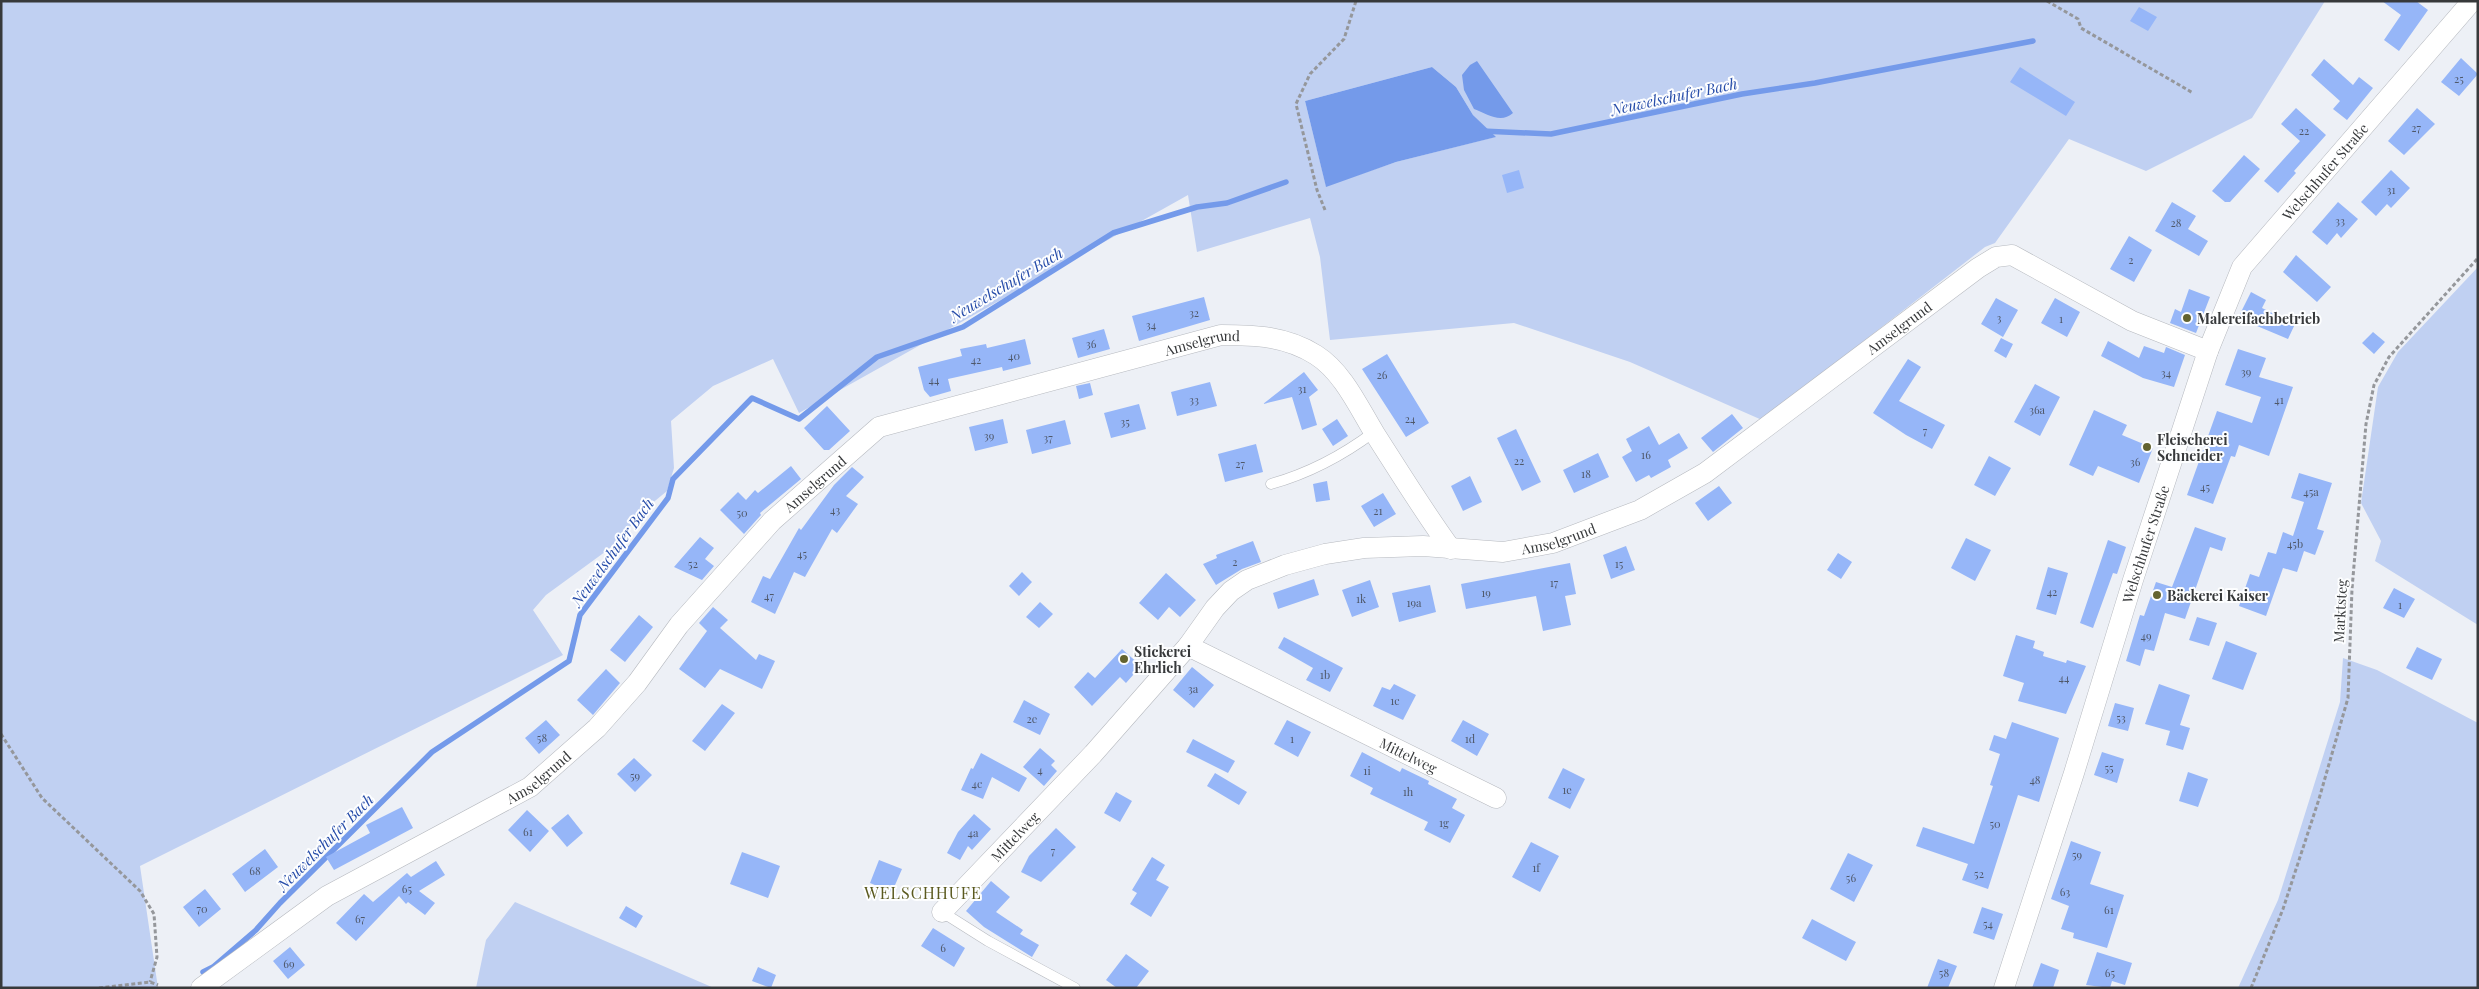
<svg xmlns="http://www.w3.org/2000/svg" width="2479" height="989" font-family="'Playfair Display',serif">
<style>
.green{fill:#c0d0f2;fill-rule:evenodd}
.water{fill:#749aea}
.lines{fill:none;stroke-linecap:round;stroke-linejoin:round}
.stream{stroke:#749aea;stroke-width:5.5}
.building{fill:#96b6f8}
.lane-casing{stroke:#b6b9bf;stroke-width:11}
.street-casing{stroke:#b6b9bf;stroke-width:21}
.path{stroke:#95979b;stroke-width:3;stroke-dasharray:4 2.5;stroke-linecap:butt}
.lane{stroke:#fff;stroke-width:10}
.street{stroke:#fff;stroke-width:20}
.poi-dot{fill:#636330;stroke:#fdfeff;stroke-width:2}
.labels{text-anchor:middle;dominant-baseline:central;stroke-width:4;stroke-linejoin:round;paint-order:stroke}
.number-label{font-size:11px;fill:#4f586a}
.street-label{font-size:14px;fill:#37393b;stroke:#fdfeff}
.poi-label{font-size:14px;font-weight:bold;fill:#37393b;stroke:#fdfeff;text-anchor:start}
.water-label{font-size:15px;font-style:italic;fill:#264ca9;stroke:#fdfeff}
.quarter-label{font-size:16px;letter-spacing:1px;fill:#5a591e;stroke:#fdfeff}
</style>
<rect width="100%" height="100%" fill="#edf0f6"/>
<!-- green -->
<path class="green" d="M1 1H2325L2252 118 2146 171 2069 139 1995 243 1985 247 1762 420 1630 362 1514 323 1330 340 1320 257 1310 218 1197 252 1188 195 799 413 773 359 713 386 671 421 674 468 667 491 650 505 609 549 546 595 533 610 563 655 140 866 158 988H1ZM1432 67 1456 87 1473 115 1495 137 1396 162 1326 186 1305 101Z
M2478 267V625L2375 561 2381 541 2361 503 2378 387 2398 352Z
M2343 658 2377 670 2478 723V988H2238L2278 900 2340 702Z
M515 902 714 988H476L486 940Z"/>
<!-- water -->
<path class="water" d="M1477 61 1513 113C1501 124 1487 114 1474 109L1464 90 1462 75 1470 65Z
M1432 67 1456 87 1473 115 1496 137 1396 162 1326 187 1305 101Z"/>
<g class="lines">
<!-- stream -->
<path class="stream" d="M1482 131 1551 134 1742 94 1815 83 2033 41
M203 972 213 967 256 930 280 903 432 752 569 661 580 615 668 498 673 479 752 398 799 419 877 357 963 327 1113 233 1197 207 1227 203 1286 182"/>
</g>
<!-- building -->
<path class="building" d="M2382 1H2416L2428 10 2399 51 2384 40 2401 15Z
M2139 7 2157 17 2148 31 2130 21Z
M2461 58 2478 74 2459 96 2441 82Z
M2324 59 2353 85 2359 77 2373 88 2347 120 2333 109 2340 101 2311 75Z
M2020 67 2075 102 2066 116 2010 82Z
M2296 108 2326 135 2294 171 2296 173 2278 193 2264 181 2300 141 2281 124Z
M2417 108 2435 124 2404 155 2388 141Z
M2244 155 2260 169 2230 202H2225L2212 191Z
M1519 170 1524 188 1507 193 1502 175Z
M2391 170 2410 188 2391 208 2387 204 2376 216 2361 202Z
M2172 202 2196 216 2188 229 2208 241 2199 256 2155 231Z
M2338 202 2358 219 2341 238 2337 233 2327 245 2312 232Z
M2129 236 2152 250 2134 282 2110 269Z
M2296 255 2331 287 2317 302 2283 272Z
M2189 289 2210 297 2196 333 2170 323 2175 309 2181 312Z
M2251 292 2266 300 2262 308 2295 324 2288 339 2238 318Z
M1204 297 1210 320 1139 341 1132 316Z
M1996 298 2018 310 2003 337 1981 324Z
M2055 298 2080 312 2067 337 2041 323Z
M1104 329 1110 349 1078 358 1072 338Z
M2373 332 2385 342 2374 354 2362 343Z
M2001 338 2013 344 2006 358 1994 351Z
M1025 339 1031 364 1003 371 1002 367 948 379 951 391 930 397 924 390 918 367 962 356 960 349 986 344 987 348Z
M2108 341 2139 358 2144 346 2164 353 2166 347 2185 355 2174 387 2143 378 2101 356Z
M2238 349 2266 358 2259 377 2293 387 2269 456 2239 445 2235 457 2231 456 2213 504 2187 495 2217 411 2252 423 2261 397 2225 385Z
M1387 354 1429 423 1406 437 1362 369Z
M1908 359 1921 367 1899 401 1945 425 1932 449 1906 435 1873 413Z
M1304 372 1318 390 1309 397 1317 425 1302 430 1292 397 1263 404Z
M1210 382 1217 406 1177 416 1171 392Z
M1090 383 1093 395 1079 399 1076 386Z
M2035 384 2060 397 2040 436 2014 422Z
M1139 404 1146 429 1111 438 1104 413Z
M827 406 850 431 829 450H824L804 428Z
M2094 410 2127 425 2122 435 2153 448 2139 483 2098 466 2093 476 2069 465Z
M1732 414 1743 428 1713 452 1701 438Z
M1003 419 1008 443 975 451 969 427Z
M1337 419 1348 436 1333 446 1322 429Z
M1065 420 1071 444 1032 454 1026 430Z
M1649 426 1659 445 1679 433 1688 448 1668 460 1671 467 1651 478 1649 475 1636 482 1622 457 1632 451 1626 439Z
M1516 429 1541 482 1522 491 1497 438Z
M1256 444 1263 472 1225 482 1218 454Z
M1598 453 1609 477 1574 493 1563 470Z
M1989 456 2011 468 1995 496 1974 485Z
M791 466 801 479 760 513 761 515 744 534 720 510 738 492 746 500 755 490 758 493Z
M852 467 864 477 846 496 858 504 837 533 832 529 805 577 794 572 775 614 751 602 763 576 770 579 799 528 801 530 834 485Z
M2299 473 2332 483 2317 529 2324 531 2315 555 2304 551 2297 572 2283 568 2266 616 2239 606 2250 574 2259 577 2268 552 2276 554 2283 532 2293 536 2304 502 2291 498Z
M1470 476 1482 502 1463 511 1451 486Z
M1327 481 1330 500 1316 502 1313 484Z
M1719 486 1732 503 1708 521 1695 503Z
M1383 493 1396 514 1374 527 1361 506Z
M2195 527 2226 538 2222 551 2210 547 2185 619 2165 613 2154 651 2145 649 2140 666 2126 661 2140 615 2144 616 2156 582 2172 587Z
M700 537 714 548 705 559 714 566 702 580 674 567Z
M1966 538 1991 550 1975 581 1951 568Z
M2108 540 2126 547 2117 574 2113 573 2093 628 2080 623Z
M1253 541 1261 562 1242 569 1216 585 1203 564 1217 558 1216 555Z
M1626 546 1635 570 1611 579 1603 555Z
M1838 553 1852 562 1841 579 1827 570Z
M1570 563 1576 594 1565 596 1571 625 1543 631 1536 596 1466 609 1461 584Z
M2048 567 2068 573 2056 615 2036 609Z
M1022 572 1032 582 1019 596 1009 586Z
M1166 573 1196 600 1180 617 1169 607 1158 620 1139 603Z
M1314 579 1319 595 1278 609 1273 593Z
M1370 580 1379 607 1352 617 1342 590Z
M1430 585 1436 612 1399 622 1392 593Z
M2394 588 2415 599 2404 618 2383 608Z
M1040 602 1053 614 1039 628 1026 617Z
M713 607 728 620 720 628 756 660 759 654 775 661 762 689 720 669 705 688 679 669 707 631 699 623Z
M639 615 653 627 625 662 610 650Z
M2197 617 2217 623 2209 646 2189 640Z
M2016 635 2035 641 2033 648 2044 652 2043 656 2066 663 2067 660 2086 666 2066 714 2018 701 2024 683 2003 676Z
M1284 637 1343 668 1330 692 1306 680 1313 668 1278 648Z
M2226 641 2257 653 2243 690 2212 679Z
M2417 647 2442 659 2432 680 2406 668Z
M1122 649 1141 666 1126 683 1120 677 1092 706 1074 687 1088 672 1095 678Z
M1192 667 1214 685 1194 708 1173 690Z
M606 669 620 683 593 715 577 700Z
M1394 684 1416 695 1403 720 1373 706 1382 687 1390 690Z
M2159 684 2190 695 2180 725 2190 728 2183 750 2166 745 2170 731 2145 724Z
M1024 700 1050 714 1040 735 1013 722Z
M2115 703 2134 708 2128 731 2108 726Z
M722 704 735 713 705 751 692 741Z
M546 720 560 735 539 754 525 738Z
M1287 720 1311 732 1298 757 1274 744Z
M1463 720 1489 734 1477 756 1451 741Z
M2012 722 2059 738 2039 802 2018 795 1988 889 1962 880 1968 864 1916 846 1923 827 1974 844 1993 786 1990 785 2000 754 1989 750 1994 735 2006 739Z
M1193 739 1235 761 1228 773 1186 752Z
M1040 748 1055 761 1051 765 1057 771 1044 786 1023 767Z
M1362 752 1400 772 1402 768 1429 781 1428 784 1457 799 1452 808 1465 815 1450 843 1424 830 1428 822 1370 794 1373 788 1350 776Z
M2102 752 2124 759 2117 783 2094 775Z
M981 753 1027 778 1019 792 992 777 983 799 961 790 971 768 973 769Z
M634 758 652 775 635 792 617 774Z
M1563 768 1585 779 1570 809 1548 798Z
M2188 772 2208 779 2198 807 2179 801Z
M1215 773 1247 792 1239 805 1207 786Z
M1116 792 1132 801 1120 822 1104 813Z
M402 807 413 828 334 870 326 857 370 833 366 825Z
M527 810 549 831 530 852 508 830Z
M568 814 583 833 567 847 551 828Z
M974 814 991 829 972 850 968 846 960 860 947 853 958 832Z
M1056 828 1076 847 1041 882 1021 872 1029 856Z
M2071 841 2101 852 2090 884 2124 895 2107 948 2073 938 2074 933 2061 929 2069 906 2051 899Z
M1531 842 1559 856 1540 892 1512 877Z
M265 849 278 867 245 892 232 874Z
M742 852 780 866 768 898 730 884Z
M1848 853 1873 865 1854 902 1830 889Z
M1152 857 1165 865 1156 880 1169 887 1151 917 1130 904 1137 893 1132 890Z
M879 860 902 869 892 892 870 883Z
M436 861 445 875 419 891 435 903 425 915 408 902 406 904 399 896 356 941 336 923 364 894 373 902 407 873 411 877Z
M991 881 1010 897 996 912 1023 930 1020 934 1039 945 1032 957 984 927 966 911Z
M205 889 221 909 199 927 183 907Z
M626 906 643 916 636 928 619 918Z
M1982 907 2003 914 1994 940 1973 933Z
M1812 919 1856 942 1846 961 1802 938Z
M933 928 965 948 954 967 921 946Z
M290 947 305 965 288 979 273 961Z
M2097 952 2132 963 2125 985 2112 981 2110 988 2086 985Z
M1126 954 1149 971 1136 988H1117L1106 980Z
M1938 959 1957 966 1948 988H1927Z
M2041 963 2059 970 2053 988H2032Z
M758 967 776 975 771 988 752 981Z"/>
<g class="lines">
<defs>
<path id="lane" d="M1271 484C1310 473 1342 456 1374 432
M942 912 988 941 1075 988"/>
<g id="street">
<path id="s1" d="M1188 646 1496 798"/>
<path id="s2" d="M942 912 1093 754 1188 646 1215 608 1231 591 1247 580 1285 565 1325 554 1364 548 1423 546 1503 552 1553 543 1640 510 1705 473 1978 268 1996 257 2012 255 2132 321 2208 351"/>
<path id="s3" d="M201 988 327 896 530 787 597 728 637 683 679 625 772 521 879 427 1221 335C1255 335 1286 336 1316 355 1343 372 1359 408 1375 434 1400 473 1424 512 1451 549"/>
<path id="s4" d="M2004 988 2074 773 2133 580 2208 351 2242 267 2472 1"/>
</g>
</defs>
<!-- lane casing -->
<use href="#lane" class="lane-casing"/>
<!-- street casing -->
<use href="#street" class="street-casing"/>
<!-- path -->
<path class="path" d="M2047 1 2078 19 2081 28 2193 93
M1325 210 1317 190 1296 104 1310 74 1344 39 1356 1
M1 734 42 798 140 891 154 914 157 957 150 982
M99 988 150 982 158 985
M2251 988 2283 909 2319 799 2348 698 2352 589 2366 424 2374 385 2389 357 2478 258"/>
<!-- lane -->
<use href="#lane" class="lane"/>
<!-- street -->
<use href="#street" class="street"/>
</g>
<!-- markers -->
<g class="poi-dot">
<circle cx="2187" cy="318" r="5"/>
<circle cx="2147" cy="447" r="5"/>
<circle cx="2157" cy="595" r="5"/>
<circle cx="1124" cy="659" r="5"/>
</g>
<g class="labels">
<!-- number labels -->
<g class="number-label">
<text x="2459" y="78">25</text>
<text x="2416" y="127">27</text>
<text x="2304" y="130">22</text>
<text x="2391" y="189">31</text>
<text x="2340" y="220">33</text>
<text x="2176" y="222">28</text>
<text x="2131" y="259">2</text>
<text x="1194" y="312">32</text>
<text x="1999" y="317">3</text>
<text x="2061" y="318">1</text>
<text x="1151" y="324">34</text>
<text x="1091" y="343">36</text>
<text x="1014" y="355">40</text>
<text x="976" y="359">42</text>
<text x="2246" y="371">39</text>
<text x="2166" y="372">34</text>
<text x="1382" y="374">26</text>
<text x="934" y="379">44</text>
<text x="1302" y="388">31</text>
<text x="1194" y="399">33</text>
<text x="2279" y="399">41</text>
<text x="2037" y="409">36a</text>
<text x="1410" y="418">24</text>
<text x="1125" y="421">35</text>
<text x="1925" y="430">7</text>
<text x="989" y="435">39</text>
<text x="1048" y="437">37</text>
<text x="1646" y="454">16</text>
<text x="1519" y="460">22</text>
<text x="2135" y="461">36</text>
<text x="1240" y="463">27</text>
<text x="1586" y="473">18</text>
<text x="2205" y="486">45</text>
<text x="2311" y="491">45a</text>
<text x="835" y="509">43</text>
<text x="1378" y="510">21</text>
<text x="742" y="512">50</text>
<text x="2295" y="543">45b</text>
<text x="802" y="553">45</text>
<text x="1235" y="561">2</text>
<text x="693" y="563">52</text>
<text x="1619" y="563">15</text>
<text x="1554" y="582">17</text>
<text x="2052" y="591">42</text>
<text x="1486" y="592">19</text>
<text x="769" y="595">47</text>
<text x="1361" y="598">1k</text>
<text x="1414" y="602">19a</text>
<text x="2400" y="604">1</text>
<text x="2146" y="635">49</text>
<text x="1325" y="674">1b</text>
<text x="2064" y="677">44</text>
<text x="1193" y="688">3a</text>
<text x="1395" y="700">1c</text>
<text x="2121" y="717">53</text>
<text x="1032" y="718">2e</text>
<text x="542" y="737">58</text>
<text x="1292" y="738">1</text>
<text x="1470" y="738">1d</text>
<text x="2109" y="767">55</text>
<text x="1040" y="769">4</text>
<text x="1367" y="770">1i</text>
<text x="635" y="775">59</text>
<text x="2035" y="779">48</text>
<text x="977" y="783">4c</text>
<text x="1567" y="789">1e</text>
<text x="1408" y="791">1h</text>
<text x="1444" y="822">1g</text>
<text x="1995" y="823">50</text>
<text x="528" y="831">61</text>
<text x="973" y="832">4a</text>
<text x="1053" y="850">7</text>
<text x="2077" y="854">59</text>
<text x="1536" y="867">1f</text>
<text x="255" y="870">68</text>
<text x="1979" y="873">52</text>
<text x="1851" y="877">56</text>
<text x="407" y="888">65</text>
<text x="2065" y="891">63</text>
<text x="202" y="908">70</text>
<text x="2109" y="909">61</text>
<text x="360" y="918">67</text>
<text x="1988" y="923">54</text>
<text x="943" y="947">6</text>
<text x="289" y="963">69</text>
<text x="1944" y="972">58</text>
<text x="2110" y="972">65</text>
</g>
<!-- street labels -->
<g class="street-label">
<text stroke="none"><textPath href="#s4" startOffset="886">Welschhufer Straße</textPath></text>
<text stroke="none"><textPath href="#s2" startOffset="1174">Amselgrund</textPath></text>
<text stroke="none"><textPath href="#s3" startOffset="1224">Amselgrund</textPath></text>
<text stroke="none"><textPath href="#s3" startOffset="804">Amselgrund</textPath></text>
<text stroke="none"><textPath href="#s2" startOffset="770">Amselgrund</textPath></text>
<text stroke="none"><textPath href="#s4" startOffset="466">Welschhufer Straße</textPath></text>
<text transform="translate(2340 611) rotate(-87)">Marktsteg</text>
<text stroke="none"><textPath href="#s1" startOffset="246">Mittelweg</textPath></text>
<text stroke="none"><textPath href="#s3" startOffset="399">Amselgrund</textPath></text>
<text stroke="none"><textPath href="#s2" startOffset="105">Mittelweg</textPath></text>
</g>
<!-- poi labels -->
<g class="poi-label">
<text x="2197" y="318">Malereifachbetrieb</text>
<text x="2157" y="439">Fleischerei<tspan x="2157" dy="16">Schneider</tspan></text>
<text x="2167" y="595">Bäckerei Kaiser</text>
<text x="1134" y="651">Stickerei<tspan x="1134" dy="16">Ehrlich</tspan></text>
</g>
<!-- water labels -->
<g class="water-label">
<text transform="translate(1674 96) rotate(-12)">Neuwelschufer Bach</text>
<text transform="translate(1006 284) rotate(-31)">Neuwelschufer Bach</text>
<text transform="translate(612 552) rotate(-54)">Neuwelschufer Bach</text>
<text transform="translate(325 842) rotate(-45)">Neuwelschufer Bach</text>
</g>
<!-- quarter labels -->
<g class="quarter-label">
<text x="923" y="892">WELSCHHUFE</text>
</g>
</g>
<!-- border -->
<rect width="2479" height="989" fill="none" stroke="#37393b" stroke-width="5"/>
</svg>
